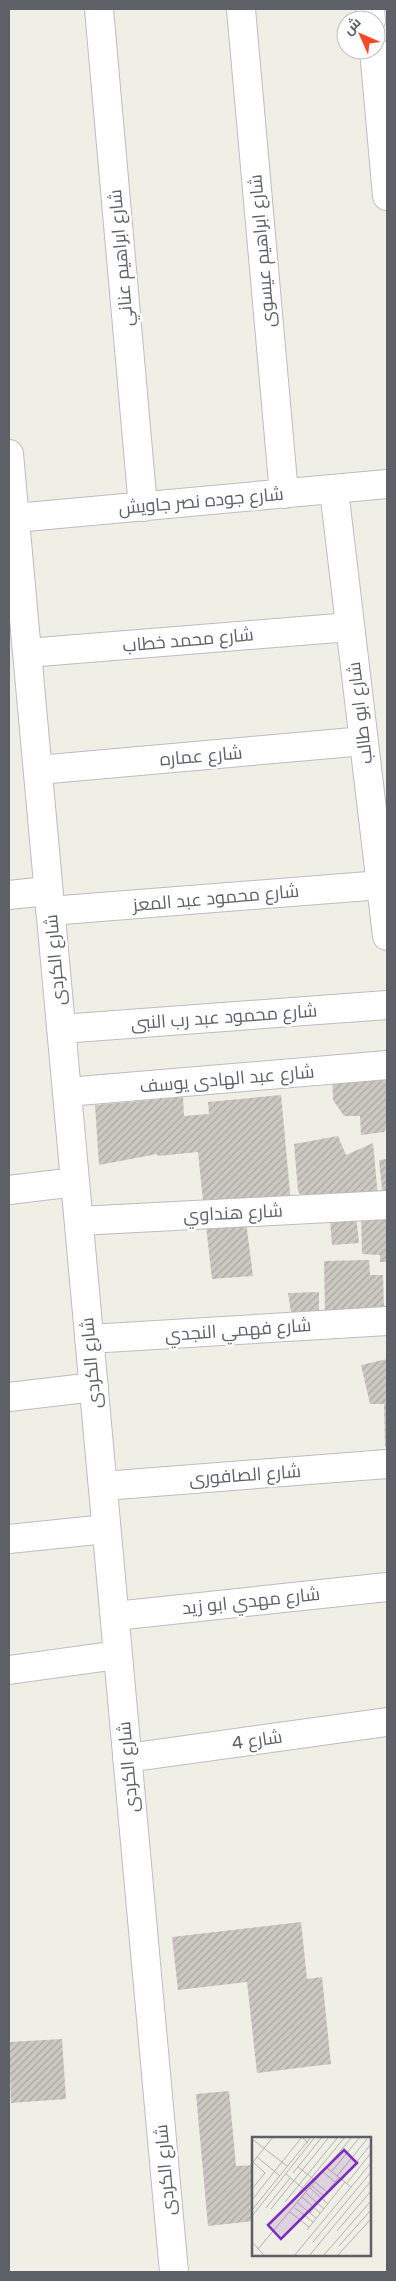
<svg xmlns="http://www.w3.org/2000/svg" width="396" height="2281" font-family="'Varela Round',Cairo,sans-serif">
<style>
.building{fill:url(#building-hatch)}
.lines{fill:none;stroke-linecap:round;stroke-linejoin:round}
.minor-casing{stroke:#babdc2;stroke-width:30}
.minor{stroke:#fff;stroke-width:28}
.labels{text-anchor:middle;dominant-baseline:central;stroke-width:5;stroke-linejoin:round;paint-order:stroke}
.street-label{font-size:18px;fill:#5d6167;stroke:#fff}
.inset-road{fill:none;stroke:#b1b2af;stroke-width:1}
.view{fill:#7b2cbf;fill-opacity:0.15;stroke:#7b2cbf;stroke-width:2.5}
.inset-edge{fill:none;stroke:#5d6167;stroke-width:2.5}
</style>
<defs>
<pattern id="building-hatch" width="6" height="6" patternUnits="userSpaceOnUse" patternTransform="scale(1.25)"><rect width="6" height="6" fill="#ccc9c2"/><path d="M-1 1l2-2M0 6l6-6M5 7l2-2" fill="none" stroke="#a9a7a1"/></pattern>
</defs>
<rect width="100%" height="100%" fill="#f0efe5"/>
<!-- building -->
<path class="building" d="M332 1075H387V1126L384 1132 361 1135 360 1116H344L333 1100Z
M281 1095 291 1203 204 1211 198 1152 158 1156 157 1154 99 1165 95 1105 183 1097 184 1116 209 1114 208 1102Z
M338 1136 346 1155 373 1143 378 1197 304 1201 298 1191 294 1144Z
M387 1159V1200H383L379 1160Z
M361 1212H387V1262H380V1255L362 1254Z
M356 1216 359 1243 332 1245 330 1219Z
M246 1222 253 1276 212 1279 206 1226Z
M369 1260 370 1275H383L384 1310 325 1316 324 1261Z
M319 1292V1311L291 1313 288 1293Z
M387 1359V1446L385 1447 384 1404H370L361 1365Z
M301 1922 307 1979 322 1977 331 2064 257 2073 247 1982 178 1990 172 1937Z
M62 2039 66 2099 11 2103 9 2042Z
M229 2091 236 2166 254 2165V2221L208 2226 196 2094Z"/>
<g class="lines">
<defs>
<path id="minor" d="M99 9 143 507
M241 9 284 494
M370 9 371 20
M374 50 387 196
M9 454 174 2272
M334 490 387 936
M15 518 387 484
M27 653 350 627
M38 770 364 741
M9 895 48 891
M50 911 381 885
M61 1029 387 1005
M67 1092 387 1065
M9 1190 75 1182
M79 1221 387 1205
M89 1339 387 1321
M9 1397 94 1387
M103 1486 387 1464
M9 1539 106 1529
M115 1616 387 1587
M9 1670 118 1655
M127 1758 387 1722"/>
</defs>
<!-- minor casing -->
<use href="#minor" class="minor-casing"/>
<!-- minor -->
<use href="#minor" class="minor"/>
</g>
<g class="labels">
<!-- street labels -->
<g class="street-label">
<text transform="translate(262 251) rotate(-95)">شارع ابراهيم عيسوى</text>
<text transform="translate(121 258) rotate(-95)">شارع ابراهيم عناني</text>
<text transform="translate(201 501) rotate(-5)">شارع جوده نصر جاويش</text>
<text transform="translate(188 640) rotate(-5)">شارع محمد خطاب</text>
<text transform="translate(360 713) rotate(-97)">شارع ابو طالب</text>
<text transform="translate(201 756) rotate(-5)">شارع عماره</text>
<text transform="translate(216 898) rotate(-5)">شارع محمود عبد المعز</text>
<text transform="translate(55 960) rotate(-95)">شارع الكردى</text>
<text transform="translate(224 1017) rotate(-4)">شارع محمود عبد رب النبى</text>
<text transform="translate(227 1079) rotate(-5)">شارع عبد الهادى يوسف</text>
<text transform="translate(233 1213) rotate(-3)">شارع هنداوي</text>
<text transform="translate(238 1330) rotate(-4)">شارع فهمي النجدي</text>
<text transform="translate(91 1363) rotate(-95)">شارع الكردى</text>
<text transform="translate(245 1475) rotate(-4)">شارع الصافورى</text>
<text transform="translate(251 1601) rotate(-6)">شارع مهدي ابو زيد</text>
<text transform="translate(257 1740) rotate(-8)">شارع 4</text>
<text transform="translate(128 1767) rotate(-95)">شارع الكردى</text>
<text transform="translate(165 2170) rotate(-95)">شارع الكردى</text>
</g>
</g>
<!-- overview -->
<g transform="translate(252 2137)">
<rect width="119" height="119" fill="#f0efe5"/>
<path class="inset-road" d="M0 2 35 29M5 20 28 39M1 25 21 0M46 30 64 44M75 31 99 50M80 34 108 0M71 35 83 45M41 36 70 0M34 37 55 55M85 39 115 2M90 43 119 7M63 45 75 55M95 46 119 16M60 49 72 59M58 51 76 67M0 52 13 36 1 25M54 56 72 72M45 58 93 0M50 60 68 76M0 63 22 35 50 0 56 6M33 65 86 0M46 66 64 81M14 71 38 41M43 71 61 85M19 72 77 0M0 73 59 0M38 75 57 90M58 76 87 40M0 79 63 0M55 93 93 45M85 94 119 54M0 105 13 119M61 105 119 35M87 109 119 73M6 112 100 0M42 119 119 26M57 119 119 44M71 119 119 64M85 119 119 82"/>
<path class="view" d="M92 13 105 26 29 102 16 88Z"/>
<rect width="119" height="119" class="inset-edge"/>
</g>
<!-- border -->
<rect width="396" height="2281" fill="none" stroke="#5d6167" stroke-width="20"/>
<!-- north arrow -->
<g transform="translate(361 35) rotate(315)"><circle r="24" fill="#ffffff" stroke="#bec0c2"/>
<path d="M0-4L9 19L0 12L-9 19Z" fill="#f64926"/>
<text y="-8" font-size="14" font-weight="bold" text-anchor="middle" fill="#5d6167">ش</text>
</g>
</svg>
